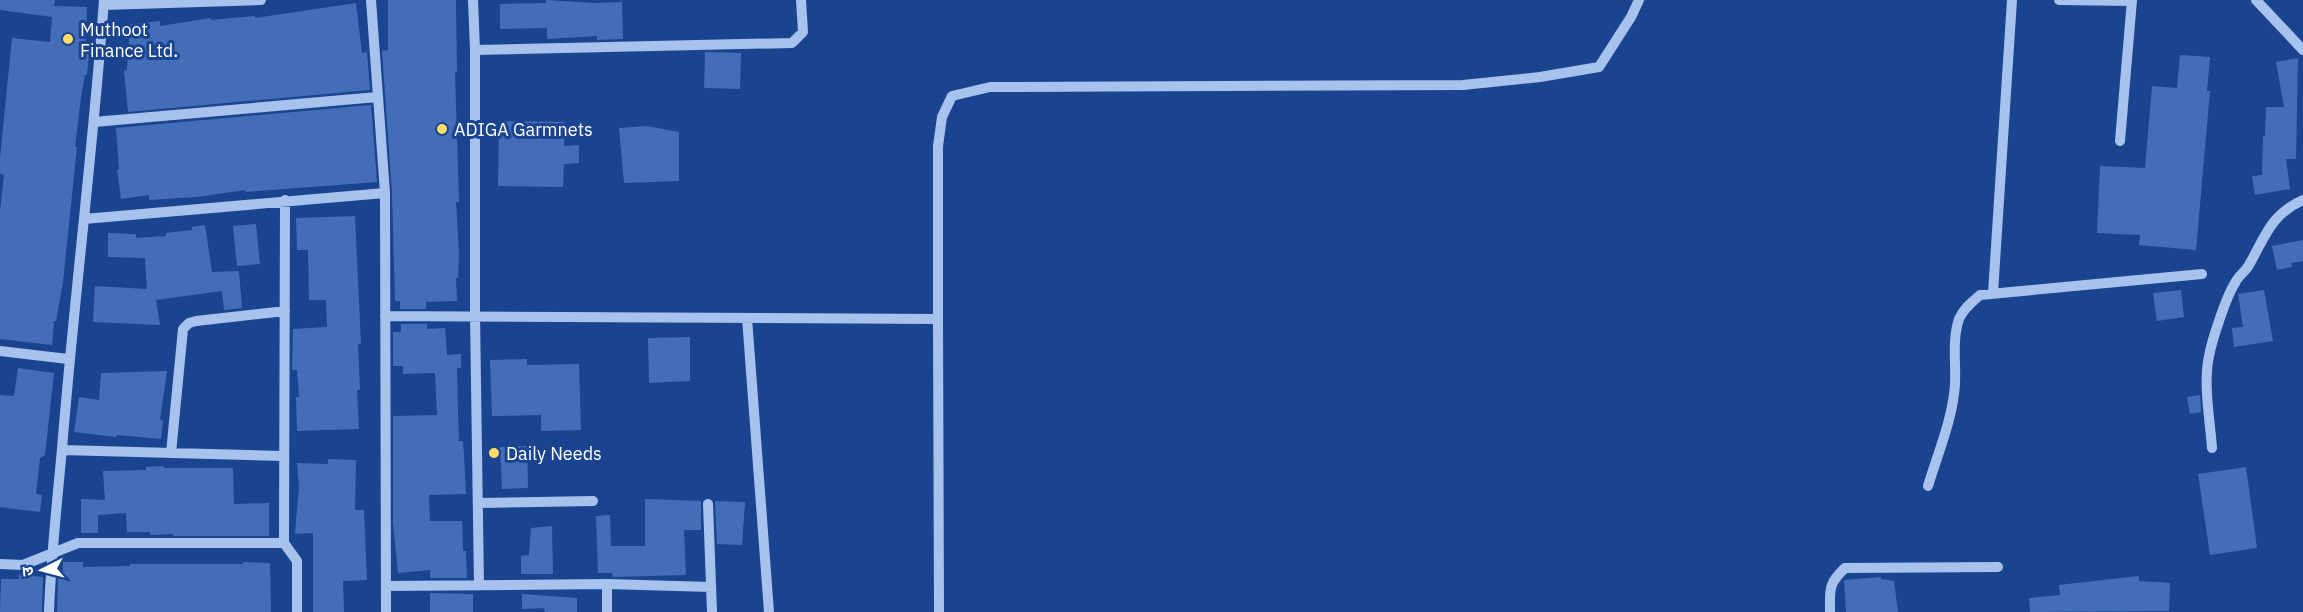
<svg xmlns="http://www.w3.org/2000/svg" width="2303" height="612" font-family="'IBM Plex Sans','Noto Sans Devanagari',sans-serif">
<style>
.building{fill:#436eb7}
.lines{fill:none;stroke-linecap:round;stroke-linejoin:round}
.minor{stroke:#a8c2ee;stroke-width:10}
.poi-dot{fill:#ffde65;stroke:#1a448f;stroke-width:2}
.labels{text-anchor:middle;dominant-baseline:central;stroke-width:6;stroke-linejoin:round;paint-order:stroke}
.poi-label{font-size:18px;fill:#fff;stroke:#1a448f;text-anchor:start}
</style>
<rect width="100%" height="100%" fill="#1a448f"/>
<!-- building -->
<path class="building" d="M0 0H55L54 6 87 7 85 53 89 54 87 75H85L81 97 75 147H77L63 282 56 321H54L52 345 0 339V211L4 175 0 174V158L12 38 50 42 52 17 0 10Z
M388 0H456V5L457 72H455L459 202H456L459 254 458 278H456L457 301 426 302V309H400V301H395L392 193 382 51 388 50Z
M546 0 593 3 622 2 623 39 597 40V36L547 39V28L500 29V4L546 3Z
M356 3 362 53 367 52 370 90 128 112 124 71 127 70 130 24 160 21V26L211 18V20L255 16V18Z
M705 52 741 53 740 89 704 88Z
M2180 55 2210 57 2207 91H2210L2196 250 2139 245 2140 235 2097 233 2100 166 2145 168 2152 86 2177 88Z
M2298 58 2296 159H2286L2290 189 2255 195 2252 176 2262 175 2263 136H2265L2266 107H2284L2276 62Z
M371 105 377 182 245 192V190L197 197 149 200V195L121 199 117 170 119 169 116 128Z
M499 121 565 122 564 146 579 145V163L564 164 563 187 498 186Z
M647 126 679 132V181L624 183 619 128Z
M355 216 361 344H358L360 390H357L359 429 297 431 296 397H299L297 370H292L293 329 327 327 326 300H309L308 250H297L296 218Z
M256 224 260 264 237 266 233 226Z
M205 225 212 272 239 271 242 308 224 310 222 291 156 300 160 325 93 322 95 286 147 289 145 258 108 257V233L136 234V238L166 236V233L192 230V227Z
M2303 240V261L2291 263 2292 267 2277 270 2272 246Z
M2181 290 2184 317 2157 321 2153 293Z
M2264 290 2273 341 2234 347 2232 328 2243 327 2238 294Z
M401 324H427V329L445 328 447 355 461 354V368H457L458 413 459 441H463L464 455 466 494 429 495 430 521H462L463 551H466L467 578H430V570L398 573 393 523V416L437 415 435 373 403 374V366H393V332H401Z
M690 337V381L649 383 648 338Z
M527 359V365L579 364 581 430 541 431V415L492 416 490 360Z
M18 368 54 373 45 455 40 458 36 494 42 495 40 512 0 507V395L14 396Z
M167 371 160 420H163L161 439 117 435 116 437 74 432 79 397 99 400 101 373Z
M2200 395 2201 412 2190 414 2187 397Z
M527 446 528 488 502 489 500 447Z
M328 459 356 460 355 510H364L367 580 343 581 344 612H313V533L295 534 299 486 297 463 328 464Z
M164 466V468H233L234 504 269 503V536H173V534L150 535V532H127L126 513 98 515V533H81V499L105 500 103 471 146 470V467Z
M2246 467 2257 548 2210 555 2198 474Z
M645 499 701 501V530H684L686 575 613 577 612 573H598L596 516 610 515 611 546H645Z
M715 501 745 502 742 545 717 544Z
M552 526 553 574H521V556L529 555 531 528Z
M63 562H83V567L130 566V564H243V562L270 563 271 612H57L58 579H63Z
M19 575 43 577 42 612H0L1 579H19Z
M2139 576V581L2170 583 2169 611 2030 612 2029 598 2060 595 2059 585Z
M1881 577V579L1894 581 1898 612H1846L1844 580Z
M430 593 473 594V612H430Z
M522 594 577 598V612H545L544 608 522 609Z"/>
<g class="lines">
<!-- minor -->
<path class="minor" d="M371 0 385 193 386 612
M473 0 475 50V315L479 585
M2059 0 2132 1
M2256 0 2303 50
M104 5 261 0
M475 50 792 43 803 32 801 0
M94 122 377 97
M2120 141 2132 0
M84 219 385 193
M1993 293 2012 0
M385 316 938 319 939 612
M747 318 769 612
M938 319V146L942 117 952 96 990 87 1463 85 1540 77 1599 67 1631 17 1639 0
M0 351 68 359
M2212 448C2210 419 2203 385 2209 356 2212 340 2226 297 2235 283 2238 276 2245 272 2249 265 2265 237 2271 214 2303 200
M62 450 283 456
M171 453 183 329 189 323 196 321 285 311
M1928 486C1938 453 1953 418 1955 384 1956 362 1952 340 1959 319 1963 309 1972 302 1980 295L2202 274
M478 503 593 501
M708 504 712 612
M284 543 285 200
M0 564 23 565 78 543H284L297 561V612
M607 584V612
M386 586 607 584 711 587
M49 612C51 557 57 503 62 449 74 299 93 150 104 0
M1830 612C1830 589 1828 584 1845 568L1998 567"/>
</g>
<!-- markers -->
<g class="poi-dot">
<circle cx="68" cy="39" r="6"/>
<circle cx="442" cy="129" r="6"/>
<circle cx="494" cy="453" r="6"/>
</g>
<g class="labels">
<!-- poi labels -->
<g class="poi-label">
<text x="80" y="29">Muthoot<tspan x="80" dy="21">Finance Ltd.</tspan></text>
<text x="454" y="129">ADIGA Garmnets</text>
<text x="506" y="453">Daily Needs</text>
</g>
</g>
<!-- north arrow -->
<g transform="translate(42 570) rotate(264)" stroke="#1a448f" stroke-width="4.5" paint-order="stroke">
<path d="M0-4.5L10 22L0 15L-10 22Z" fill="#ffffff"/>
<text y="-9" font-size="16" font-weight="bold" text-anchor="middle" fill="#ffffff">उ</text>
</g>
</svg>
